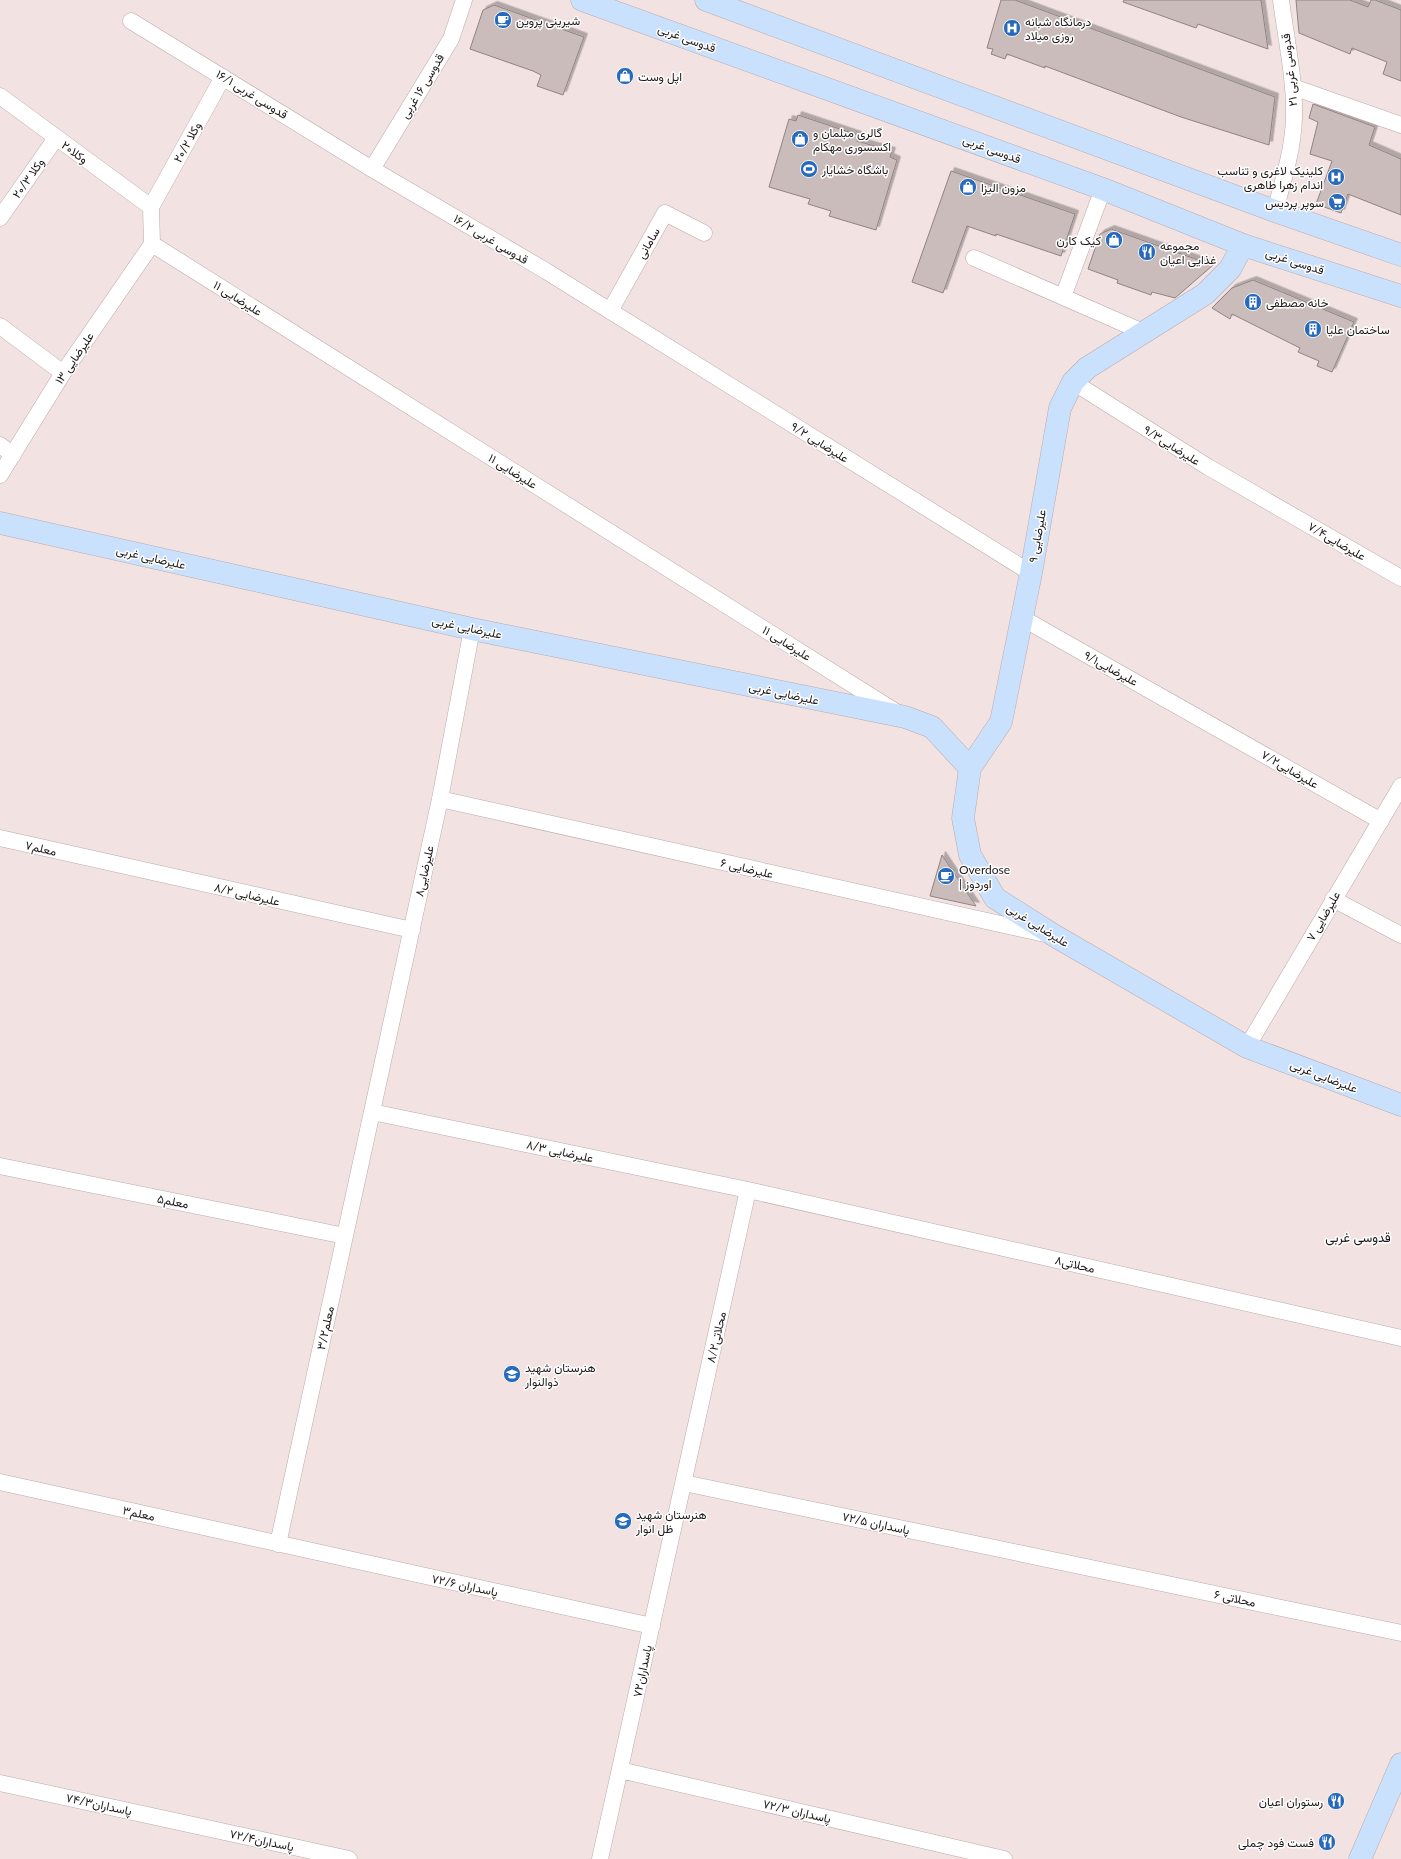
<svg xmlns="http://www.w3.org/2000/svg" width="1401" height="1859" font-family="Lato,Vazirmatn,sans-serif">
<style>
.building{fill:#cbbcbc;stroke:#918383;filter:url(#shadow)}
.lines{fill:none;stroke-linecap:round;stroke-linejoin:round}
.street-casing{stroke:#baabab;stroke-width:17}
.secondary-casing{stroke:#baabab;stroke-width:23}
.street{stroke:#fff;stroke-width:16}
.secondary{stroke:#cae1fe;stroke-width:22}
.labels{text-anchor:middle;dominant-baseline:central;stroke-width:3;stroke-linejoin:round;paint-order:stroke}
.poi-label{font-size:12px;fill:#1e1818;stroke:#fff;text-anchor:start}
.street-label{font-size:12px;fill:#1e1818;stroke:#fff}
.neighbourhood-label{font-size:13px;fill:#1e1818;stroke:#fff}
</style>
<defs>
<filter id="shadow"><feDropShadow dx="3.5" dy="-3.5" stdDeviation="0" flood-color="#0004"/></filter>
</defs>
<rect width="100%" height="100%" fill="#f2e2e2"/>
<!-- building -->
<path class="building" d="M1001 0H1015L1275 97 1269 145 1181 117 1045 66V68L1007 54 1005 59 991 54 993 49 987 48Z
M1124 0H1261L1268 49 1198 24 1196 28 1123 2Z
M1296 0H1350L1368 7 1371 0H1375L1401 10V81L1383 74 1387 62 1352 48 1350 54 1299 33Z
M494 5 584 37 563 95 537 86 541 75 533 71 470 49 483 10Z
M1313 104 1375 127 1369 145 1401 159V215L1348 194 1341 213 1316 204 1332 161 1310 154 1318 122 1309 118Z
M798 115 858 135 857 141 892 151 890 157 897 160 876 230 829 216 831 211 808 204 810 199 769 187 789 119 796 121Z
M951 171 1075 214 1061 256 996 234V236L967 226 943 293 912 282Z
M1111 229 1187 256 1213 265 1175 298 1152 292 1151 295 1117 283 1118 280 1088 269 1100 234Z
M1253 280 1354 322 1332 372 1317 366 1319 361 1298 352 1300 348 1232 314 1230 319 1212 308 1232 288Z
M942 855 976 906 930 896Z"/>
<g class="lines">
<defs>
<path id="street" d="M131 21 372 169 546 271 1031 573
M1293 87 1401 125
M0 96 151 207
M372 169 451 39 464 0
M151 207 152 244 896 712
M151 207 223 77
M1275 211C1283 181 1293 150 1294 118 1295 79 1286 39 1281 0
M0 218 56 138
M974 258 1143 332
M1063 297 1103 189
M610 311 665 213 704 233
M0 326 63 373
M1073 382 1208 467 1401 578
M0 445 13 455
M0 475 63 373 152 244
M1022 618 1381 821
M440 799 1045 934
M0 838 412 930
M1333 899 1401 935
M1247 1047 1401 786
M372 1112 748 1190 1401 1338
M0 1166 345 1236
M0 1482 652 1626
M684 1483 1401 1633
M278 1544 440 799 472 629
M620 1770 1004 1859
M0 1783 349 1859
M600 1859 748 1190"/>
<path id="secondary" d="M582 0 1103 189 1243 245 1401 296
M706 0 1272 210 1401 255
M0 523 472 629 905 717 932 727 970 768 963 818 970 855 995 898 1055 936 1247 1047 1401 1105
M970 768 1001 722 1031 573 1060 408 1073 382 1087 368 1205 294 1230 269 1243 245
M1360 1859 1401 1764"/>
</defs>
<!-- street casing -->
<use href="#street" class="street-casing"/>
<!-- secondary casing -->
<use href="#secondary" class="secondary-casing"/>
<!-- street -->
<use href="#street" class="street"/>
<!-- secondary -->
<use href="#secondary" class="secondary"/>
</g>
<!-- icons -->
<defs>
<symbol id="cafe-disc" viewBox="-11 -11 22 22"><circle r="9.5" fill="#2769ba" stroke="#fff"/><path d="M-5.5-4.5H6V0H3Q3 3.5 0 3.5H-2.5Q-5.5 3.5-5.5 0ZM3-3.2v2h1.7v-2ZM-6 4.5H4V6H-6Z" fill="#fff"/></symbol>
<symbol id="hospital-disc" viewBox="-11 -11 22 22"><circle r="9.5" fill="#2769ba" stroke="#fff"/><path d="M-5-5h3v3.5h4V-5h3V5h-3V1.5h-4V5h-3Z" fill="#fff"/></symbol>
<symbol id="shop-disc" viewBox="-11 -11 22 22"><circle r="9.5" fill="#2769ba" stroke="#fff"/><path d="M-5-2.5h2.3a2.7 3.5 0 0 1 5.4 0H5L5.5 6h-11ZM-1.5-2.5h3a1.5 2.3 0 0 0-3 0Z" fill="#fff"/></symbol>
<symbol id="stadium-disc" viewBox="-11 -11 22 22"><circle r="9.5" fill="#2769ba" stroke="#fff"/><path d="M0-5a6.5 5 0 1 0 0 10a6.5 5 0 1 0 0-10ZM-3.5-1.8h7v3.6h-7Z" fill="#fff"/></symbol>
<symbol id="supermarket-disc" viewBox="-11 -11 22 22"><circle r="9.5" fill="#2769ba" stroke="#fff"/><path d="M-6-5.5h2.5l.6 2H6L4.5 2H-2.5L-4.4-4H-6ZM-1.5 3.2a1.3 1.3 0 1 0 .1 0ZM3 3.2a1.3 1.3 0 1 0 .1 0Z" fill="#fff"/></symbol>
<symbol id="restaurant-disc" viewBox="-11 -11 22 22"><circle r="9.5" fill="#2769ba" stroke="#fff"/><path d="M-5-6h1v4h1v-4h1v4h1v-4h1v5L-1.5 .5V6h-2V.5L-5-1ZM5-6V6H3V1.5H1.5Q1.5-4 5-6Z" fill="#fff"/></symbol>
<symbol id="building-disc" viewBox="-11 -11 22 22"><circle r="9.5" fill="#2769ba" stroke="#fff"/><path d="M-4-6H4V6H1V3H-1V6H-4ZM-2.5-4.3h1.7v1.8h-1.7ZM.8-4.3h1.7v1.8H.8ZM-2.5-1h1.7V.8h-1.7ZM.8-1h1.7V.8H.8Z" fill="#fff"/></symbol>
<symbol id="school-disc" viewBox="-11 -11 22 22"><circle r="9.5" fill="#2769ba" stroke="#fff"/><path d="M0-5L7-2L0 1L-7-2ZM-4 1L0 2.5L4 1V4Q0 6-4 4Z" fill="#fff"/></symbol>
</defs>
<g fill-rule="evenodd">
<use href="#cafe-disc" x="493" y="10" width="20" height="20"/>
<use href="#hospital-disc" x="1002" y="18" width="20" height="20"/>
<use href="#shop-disc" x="615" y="66" width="20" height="20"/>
<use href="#shop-disc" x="790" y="129" width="20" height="20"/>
<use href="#stadium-disc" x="799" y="159" width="20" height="20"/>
<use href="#hospital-disc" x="1326" y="167" width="20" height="20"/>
<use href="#shop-disc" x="958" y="177" width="20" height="20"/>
<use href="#supermarket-disc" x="1327" y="192" width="20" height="20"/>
<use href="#shop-disc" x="1104" y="230" width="20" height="20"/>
<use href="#restaurant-disc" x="1137" y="242" width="20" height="20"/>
<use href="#building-disc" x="1243" y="292" width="20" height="20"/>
<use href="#building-disc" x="1303" y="319" width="20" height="20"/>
<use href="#cafe-disc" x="936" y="866" width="20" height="20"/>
<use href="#school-disc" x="502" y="1364" width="20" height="20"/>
<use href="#school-disc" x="613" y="1511" width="20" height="20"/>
<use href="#restaurant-disc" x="1326" y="1791" width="20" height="20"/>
<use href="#restaurant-disc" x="1317" y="1832" width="20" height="20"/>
</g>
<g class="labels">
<!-- poi labels -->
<g class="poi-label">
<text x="516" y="20">شیرینی پروین</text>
<text x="1025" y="21">درمانگاه شبانه<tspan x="1025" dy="14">روزی میلاد</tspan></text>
<text x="638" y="76">اپل وست</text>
<text x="813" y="132">گالری مبلمان و<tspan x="813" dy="14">اکسسوری مهکام</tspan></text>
<text x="822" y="169">باشگاه خشایار</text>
<text x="1323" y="170" text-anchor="end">کلینیک لاغری و تناسب<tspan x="1323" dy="14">اندام زهرا طاهری</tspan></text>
<text x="981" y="187">مزون الیزا</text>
<text x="1324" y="202" text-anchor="end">سوپر پردیس</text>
<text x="1101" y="240" text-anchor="end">کیک کارن</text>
<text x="1160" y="245">مجموعه<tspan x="1160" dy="14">غذایی اعیان</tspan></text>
<text x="1266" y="302">خانه مصطفی</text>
<text x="1326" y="329">ساختمان علیا</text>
<text x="959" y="869">Overdose<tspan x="959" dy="14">| اوردوز</tspan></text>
<text x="525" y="1367">هنرستان شهید<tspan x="525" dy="14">ذوالنوار</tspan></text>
<text x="636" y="1514">هنرستان شهید<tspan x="636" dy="14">ظل انوار</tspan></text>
<text x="1323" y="1801" text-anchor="end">رستوران اعیان</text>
<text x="1314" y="1842" text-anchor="end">فست فود چملی</text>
</g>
<!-- street labels -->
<g class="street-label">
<text transform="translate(687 38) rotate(20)">قدوسی غربی</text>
<text transform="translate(1289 70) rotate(-96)">۲۱ قدوسی غربی</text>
<text transform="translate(422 86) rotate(-59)">قدوسی ۱۶ غربی</text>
<text transform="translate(252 94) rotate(32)">۱۶/۱ قدوسی غربی</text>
<text transform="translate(187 142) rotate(-61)">وکلا ۲۰/۲</text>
<text transform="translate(992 149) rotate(20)">قدوسی غربی</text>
<text transform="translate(75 152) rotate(36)">وکلا۲۰</text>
<text transform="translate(28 178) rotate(-55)">وکلا ۲۰/۳</text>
<text transform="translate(491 239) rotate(31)">۱۶/۲ قدوسی غربی</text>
<text transform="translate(648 243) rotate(-60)">سامانی</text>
<text transform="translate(1295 261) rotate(18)">قدوسی غربی</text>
<text transform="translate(238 298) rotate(32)">۱۱ علیرضایی</text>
<text transform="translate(74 358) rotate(-56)">۱۳ علیرضایی</text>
<text transform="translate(820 442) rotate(32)">۹/۲ علیرضایی</text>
<text transform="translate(1172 445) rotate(32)">علیرضایی۹/۳</text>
<text transform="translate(513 471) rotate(32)">۱۱ علیرضایی</text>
<text transform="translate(1037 536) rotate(-80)">۹ علیرضایی</text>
<text transform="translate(1337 541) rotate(30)">علیرضایی۷/۴</text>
<text transform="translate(151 557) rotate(13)">علیرضایی غربی</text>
<text transform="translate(467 627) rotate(12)">علیرضایی غربی</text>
<text transform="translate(787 643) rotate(32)">۱۱ علیرضایی</text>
<text transform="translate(1111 668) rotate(29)">علیرضایی۹/۱</text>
<text transform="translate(784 693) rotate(12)">علیرضایی غربی</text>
<text transform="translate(1290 769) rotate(30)">علیرضایی۷/۲</text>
<text transform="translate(41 848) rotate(13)">معلم۷</text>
<text transform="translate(747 868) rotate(13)">۶ علیرضایی</text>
<text transform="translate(424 871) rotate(-78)">علیرضایی۸</text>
<text transform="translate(247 894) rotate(13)">علیرضایی ۸/۲</text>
<text transform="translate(1323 916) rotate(-60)">۷ علیرضایی</text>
<text transform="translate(1038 925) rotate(32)">علیرضایی غربی</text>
<text transform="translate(1324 1076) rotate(21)">علیرضایی غربی</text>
<text transform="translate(560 1151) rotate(12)">۸/۳ علیرضایی</text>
<text transform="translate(173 1201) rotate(11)">معلم۵</text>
<text transform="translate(1075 1264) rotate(13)">محلاتی۸</text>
<text transform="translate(325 1328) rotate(-78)">معلم۳/۲</text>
<text transform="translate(716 1337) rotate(-77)">محلاتی۸/۲</text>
<text transform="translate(139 1513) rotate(12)">معلم۳</text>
<text transform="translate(876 1523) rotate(12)">۷۲/۵ پاسداران</text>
<text transform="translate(465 1585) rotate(12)">۷۲/۶ پاسداران</text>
<text transform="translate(1235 1598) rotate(12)">۶ محلاتی</text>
<text transform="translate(642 1671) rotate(-78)">پاسداران۷۲</text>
<text transform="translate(99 1804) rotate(12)">پاسداران۷۴/۳</text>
<text transform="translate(797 1811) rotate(13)">۷۲/۳ پاسداران</text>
<text transform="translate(262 1840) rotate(12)">پاسداران۷۲/۴</text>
</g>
<!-- neighbourhood labels -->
<g class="neighbourhood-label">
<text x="1358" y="1237">قدوسی غربی</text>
</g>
</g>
</svg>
